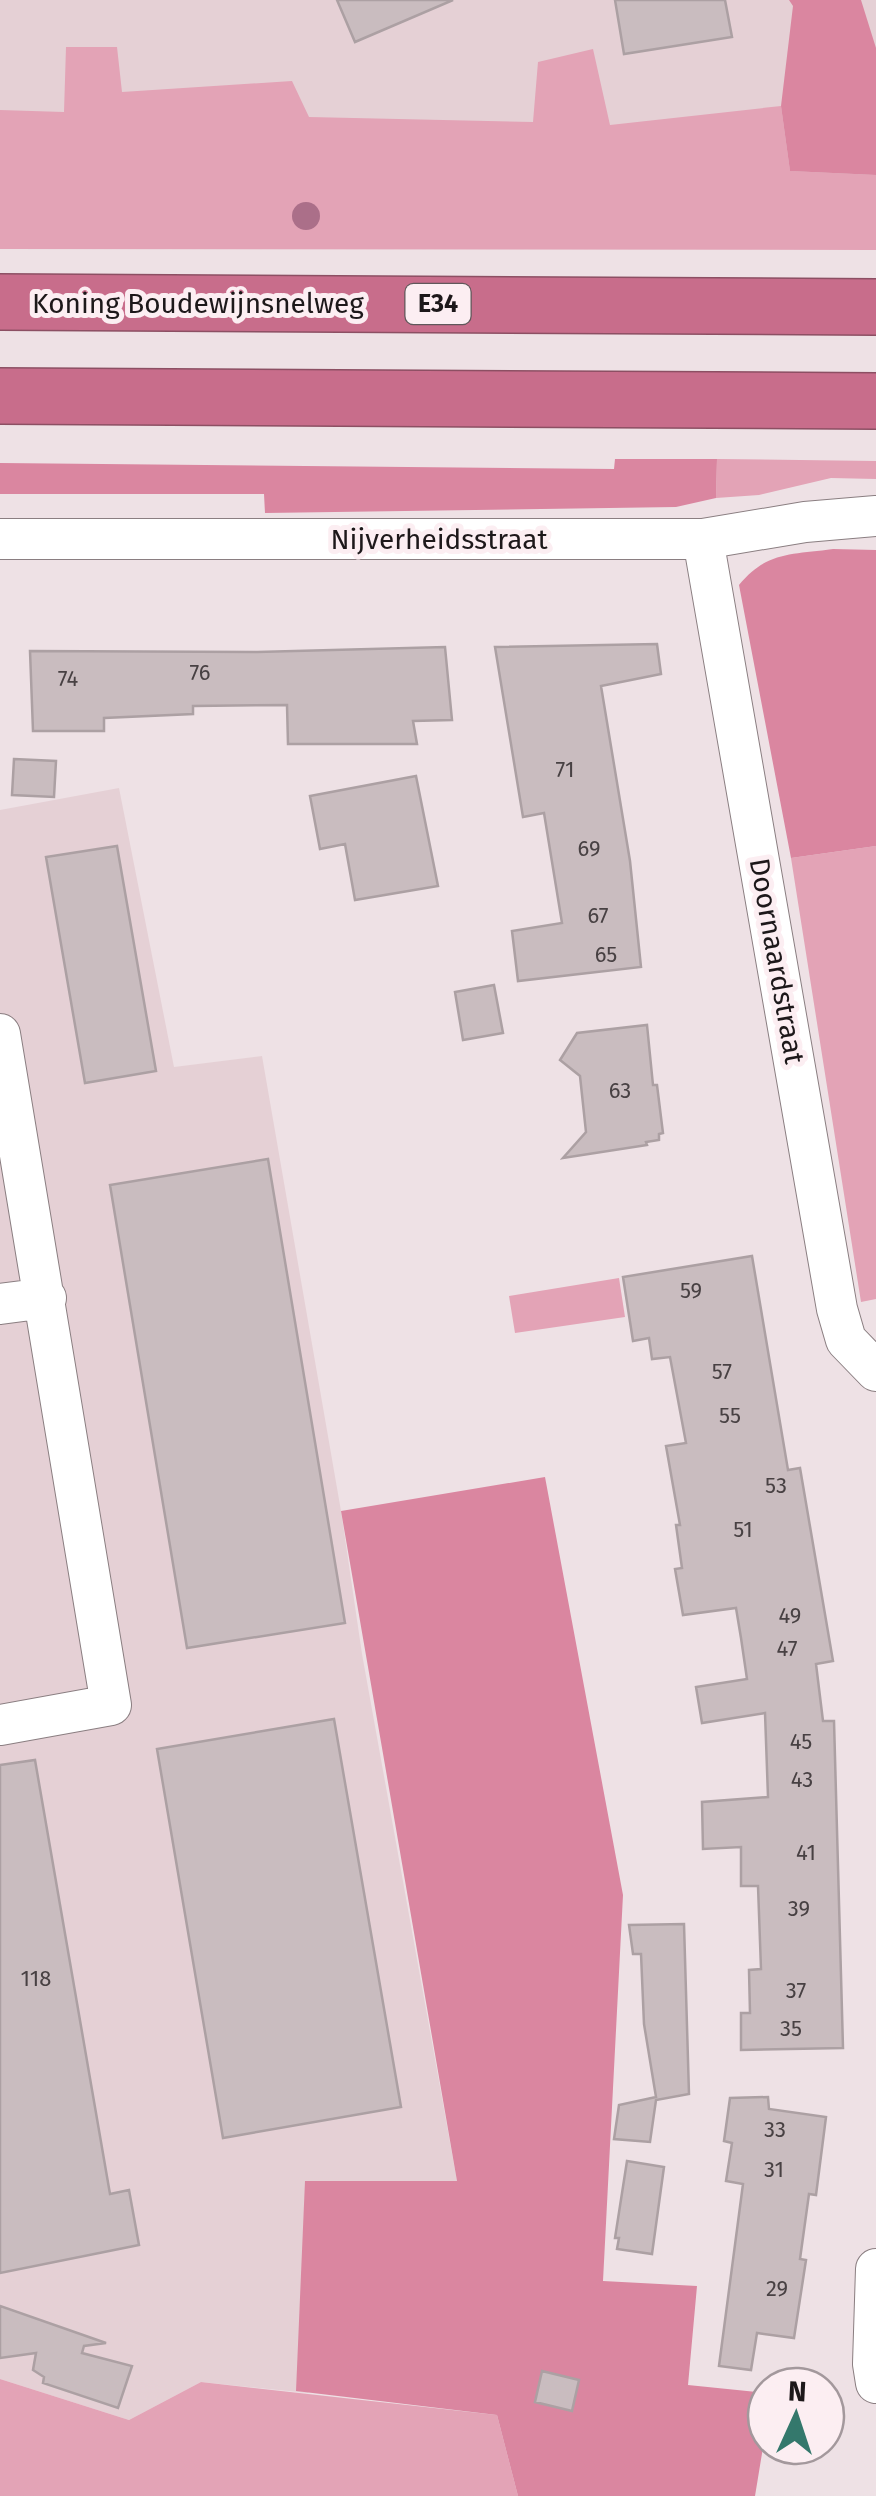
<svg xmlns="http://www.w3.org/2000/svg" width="876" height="2496" font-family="'Fira Sans',sans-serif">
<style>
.built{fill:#e5d0d5}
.green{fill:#e3a3b6}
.forest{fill:#da86a0}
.building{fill:#c9bcbf;stroke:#aca0a3;stroke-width:2.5}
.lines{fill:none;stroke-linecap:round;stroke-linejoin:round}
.minor-casing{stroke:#8a7e81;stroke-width:42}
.highway-casing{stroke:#8c4f63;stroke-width:58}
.minor{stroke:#fff;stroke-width:40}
.highway{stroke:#c86d8b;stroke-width:55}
.tree{fill:#ab6f89}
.labels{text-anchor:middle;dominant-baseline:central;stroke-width:10;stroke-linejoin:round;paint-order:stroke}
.number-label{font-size:22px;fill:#484143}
.shield{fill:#fceef2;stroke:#60585b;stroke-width:2.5}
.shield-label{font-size:25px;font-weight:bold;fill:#1d181a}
.street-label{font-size:28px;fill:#1d181a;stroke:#fceef2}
</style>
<rect width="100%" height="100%" fill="#eee1e5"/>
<!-- built -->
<path class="built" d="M0 0H876V221L0 202Z
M119 788 174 1067 262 1056 341 1511 362 1654 457 2181 308 2393 201 2382 129 2420 0 2379V810Z"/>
<!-- green -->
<path class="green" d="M66 47H117L122 92 292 81 309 117 533 122 538 62 593 49 610 125 781 106 790 171 876 175V250L0 249V110L64 112Z
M717 459 876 461V479L831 478 759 495 716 498Z
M876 846V1299L861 1302 791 858Z
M619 1278 625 1317 515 1333 509 1296Z
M0 2379 129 2420 201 2382 497 2415 518 2496H0Z"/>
<!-- forest -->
<path class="forest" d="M789 0H861L876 48V175L790 171 781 106 793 6Z
M615 459H717L716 498 676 507 265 513 264 494H0V463L614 469Z
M833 549 876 550V846L791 858 739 585C767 551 791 555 833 549Z
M545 1477 623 1895 603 2281 697 2286 688 2385 766 2393V2429L755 2496H518L497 2415 296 2391 305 2181H457L341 1511Z"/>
<!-- building -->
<path class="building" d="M337 0H453L355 42Z
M615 0H725L732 37 624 54Z
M657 644 661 674 601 686 630 861 641 967 518 981 512 931 562 923 544 813 523 817 495 647Z
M445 647 452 720 413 721 417 744H288L287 705 193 706V714L104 718V731H33L30 651 257 652Z
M14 759 56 761 54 797 12 795Z
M416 776 438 886 355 900 345 844 320 849 310 796Z
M117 846 156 1071 85 1083 46 857Z
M494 985 503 1033 463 1040 455 992Z
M647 1025 653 1085H657L663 1133 659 1134V1140L646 1142 647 1145 563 1158 586 1132 580 1076 560 1060 577 1033Z
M268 1159 345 1623 187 1648 110 1185Z
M752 1256 788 1470 800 1468 833 1661 816 1664 823 1721H834L843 2048 741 2050V2013H750L749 1970 761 1969 758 1886H741V1847L703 1849 702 1802 768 1797 765 1713 702 1723 696 1687 747 1679 741 1638 736 1608 683 1615 675 1569 682 1568 676 1525H680L666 1446 686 1443 670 1357 652 1359 649 1338 633 1341 623 1277Z
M334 1719 401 2107 223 2138 157 1749Z
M35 1760 110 2194 129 2190 139 2245 0 2273V1765Z
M684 1924 689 2094 656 2100 650 2142 614 2139 619 2105 656 2097 644 2024 641 1954H633L629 1925Z
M768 2097 769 2109 826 2117 816 2195 809 2194 800 2259 806 2260 794 2338 757 2333 751 2370 719 2366 743 2184 726 2181 732 2143 724 2141 730 2098Z
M627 2161 664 2167 652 2254 617 2249 619 2238H615Z
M0 2306 106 2343 84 2346 82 2353 132 2366 118 2408 43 2383 44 2377 33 2370 36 2353 0 2358Z
M542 2371 579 2380 572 2411 535 2402Z"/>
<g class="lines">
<defs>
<path id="minor" d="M0 539H703L805 522 876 516
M703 539 837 1309 846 1340 876 1371
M0 1034 111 1705 0 1725
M0 1304 46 1298
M876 2269 873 2364 876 2383"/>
<path id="highway" d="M0 302 876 307
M0 396 876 401"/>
</defs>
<!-- minor casing -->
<use href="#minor" class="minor-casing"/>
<!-- highway casing -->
<use href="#highway" class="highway-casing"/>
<!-- minor -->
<use href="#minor" class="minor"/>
<!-- highway -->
<use href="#highway" class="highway"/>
</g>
<!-- trees -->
<circle class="tree" cx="306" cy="216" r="14"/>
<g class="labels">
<!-- number labels -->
<g class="number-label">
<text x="200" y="672">76</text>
<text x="68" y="678">74</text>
<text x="565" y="769">71</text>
<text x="589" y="848">69</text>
<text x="598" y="915">67</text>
<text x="606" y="954">65</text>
<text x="620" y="1090">63</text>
<text x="691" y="1290">59</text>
<text x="722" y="1371">57</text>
<text x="730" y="1415">55</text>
<text x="776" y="1485">53</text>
<text x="743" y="1529">51</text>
<text x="790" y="1615">49</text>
<text x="787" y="1648">47</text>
<text x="801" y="1741">45</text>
<text x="802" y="1779">43</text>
<text x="806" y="1852">41</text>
<text x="799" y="1908">39</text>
<text x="36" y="1978">118</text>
<text x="796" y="1990">37</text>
<text x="791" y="2028">35</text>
<text x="775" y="2129">33</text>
<text x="774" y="2169">31</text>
<text x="777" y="2288">29</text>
</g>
<!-- shield labels -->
<rect class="shield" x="405.5" y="284" width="65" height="40" rx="8"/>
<g class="shield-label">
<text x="438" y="304">E34</text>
</g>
<!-- street labels -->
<g class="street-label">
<text x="198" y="303">Koning Boudewijnsnelweg</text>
<text x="439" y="539">Nijverheidsstraat</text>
<text transform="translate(777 961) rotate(80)">Doornaardstraat</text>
</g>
</g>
<!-- north arrow -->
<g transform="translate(796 2416) rotate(3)"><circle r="48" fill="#fceef2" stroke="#a3989c" stroke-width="2.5"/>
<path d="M0-8L18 38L0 25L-18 38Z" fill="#34786c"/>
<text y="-15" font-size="28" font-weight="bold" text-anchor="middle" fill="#1d181a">N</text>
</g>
</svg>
